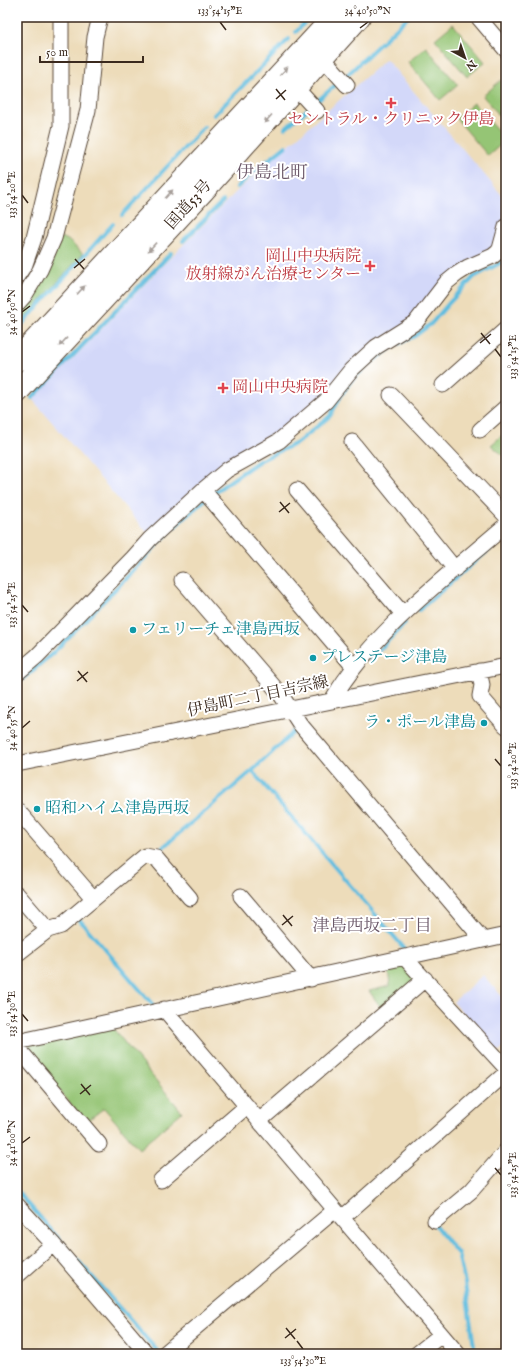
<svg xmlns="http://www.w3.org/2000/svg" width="523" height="1371" font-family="'IM FELL English','Noto Serif JP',serif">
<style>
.built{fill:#d3d8f9}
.green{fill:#95c574;stroke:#687849}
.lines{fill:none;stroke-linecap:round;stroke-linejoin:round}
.stream{stroke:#61bddf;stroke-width:4}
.minor-casing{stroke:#564535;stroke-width:17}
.highway-casing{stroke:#564535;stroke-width:24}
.minor{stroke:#fff;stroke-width:15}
.highway{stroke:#fff;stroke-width:22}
.oneway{fill:#a79f9a}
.ticks{fill:none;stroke:#3b2a1e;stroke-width:1.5}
.health-dot{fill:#e0444e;stroke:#fff;stroke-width:1.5}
.culture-dot{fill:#0f9aa8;stroke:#fff;stroke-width:1.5}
.labels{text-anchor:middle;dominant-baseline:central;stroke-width:4;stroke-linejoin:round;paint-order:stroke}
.health-label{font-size:16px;fill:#be3a42;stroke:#fff}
.street-label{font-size:16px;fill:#3b2a1e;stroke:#fff}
.culture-label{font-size:16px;fill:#0d838f;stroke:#fff;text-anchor:start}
.neighbourhood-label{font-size:17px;fill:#6c5969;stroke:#fff}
.quarter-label{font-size:18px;fill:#6c5969;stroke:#fff}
.neatline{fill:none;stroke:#3b2a1e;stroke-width:1.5}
.ticks-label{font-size:10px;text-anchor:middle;fill:#3b2a1e}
</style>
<rect width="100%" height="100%" fill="#fff"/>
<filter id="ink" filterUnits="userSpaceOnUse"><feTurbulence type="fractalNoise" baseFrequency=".025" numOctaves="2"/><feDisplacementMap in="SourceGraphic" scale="8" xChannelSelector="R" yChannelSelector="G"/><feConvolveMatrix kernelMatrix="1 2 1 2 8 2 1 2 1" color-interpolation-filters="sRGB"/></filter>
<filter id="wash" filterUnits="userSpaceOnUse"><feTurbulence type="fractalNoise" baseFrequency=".012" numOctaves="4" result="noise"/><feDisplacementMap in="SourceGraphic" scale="16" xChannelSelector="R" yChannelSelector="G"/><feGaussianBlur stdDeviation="0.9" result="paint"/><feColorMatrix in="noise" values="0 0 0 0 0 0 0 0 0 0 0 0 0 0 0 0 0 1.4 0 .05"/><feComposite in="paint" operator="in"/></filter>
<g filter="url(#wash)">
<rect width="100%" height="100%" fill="#eddcba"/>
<!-- built -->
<path class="built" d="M386 59 506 200V214L495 249 323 399 149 535 33 400 163 265 240 188Z
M483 975 506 1001V1045L498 1052 453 1002Z"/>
<!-- green -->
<path class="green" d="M453 24 485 62 467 77 435 39Z
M426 47 458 85 440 100 408 62Z
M501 80 506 86V124L483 96Z
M474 103 506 140 488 156 456 118Z
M61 237 68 240 83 254 17 327V320L49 271Z
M506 432V458L491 445Z
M405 966 417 979 382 1009 369 991 390 986 388 969Z
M111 1026 182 1112 139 1149 104 1108 86 1122 27 1052 29 1044Z"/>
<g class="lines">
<!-- stream -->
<path class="stream" d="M296 32 310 17
M345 77 408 17
M315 103 340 81
M214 115 289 39
M285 128 309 108
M237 187 252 173 286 146
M122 215 204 127
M183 241 223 201
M17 330 113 224
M32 398 171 253
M419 610 506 535
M370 660 405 623
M17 684 53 653 127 577 172 529 209 496 259 461 297 443 330 416 341 396 351 381 372 362 394 346 415 336 431 324 449 303 474 277 506 260
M252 771 404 948
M155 854 252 771 298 728
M79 917 78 918 153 1005
M17 1191 160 1354
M434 1224 458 1254 465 1283 475 1354"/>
</g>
</g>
<g filter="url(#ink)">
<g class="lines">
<defs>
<path id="minor" d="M478 17 506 50
M322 57 347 85
M296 88 317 111
M17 276 25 264 34 238 61 126V17
M17 304 25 295 40 270 54 238 88 110 95 37 100 17
M443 385 506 329
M391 395 506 516
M480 430 506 407
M352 442 455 569
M203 490 354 667
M297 490 403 614
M182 580 281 695 300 724 483 940
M479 671 482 685 480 696 506 726
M17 673 37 656 133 558 150 539 203 490 227 470 279 441 326 401 351 370 376 347 416 322 446 283 457 274 468 267 493 256 498 252 500 249 506 227
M332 700C372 632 446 577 506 525
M17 764 506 666
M17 810 93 898
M17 894 48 930
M241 896 311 979
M17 954 48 930 61 926 145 856 156 858 190 898
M404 957 506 1068
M164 1009 458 1354
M17 1042 506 935
M17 1047 99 1144
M259 1121 425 979
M161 1180 247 1106
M17 1205 53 1244 147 1354
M342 1218 506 1073
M435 1221 471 1191 506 1151
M17 1276 53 1244
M164 1354 335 1210
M417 1354 441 1335"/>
<path id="highway" d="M17 360 334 17
M17 392 203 191 359 17"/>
</defs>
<!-- minor casing -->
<use href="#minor" class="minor-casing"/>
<!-- highway casing -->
<use href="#highway" class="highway-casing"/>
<!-- minor -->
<use href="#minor" class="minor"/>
<!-- highway -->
<use href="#highway" class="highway"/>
</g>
<!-- one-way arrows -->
<defs><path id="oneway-solid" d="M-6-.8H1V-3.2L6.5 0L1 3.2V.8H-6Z"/></defs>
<g class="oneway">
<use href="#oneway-solid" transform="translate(284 71) rotate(-47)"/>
<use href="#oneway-solid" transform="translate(268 119) rotate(132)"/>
<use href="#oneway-solid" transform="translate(169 194) rotate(-48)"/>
<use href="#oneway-solid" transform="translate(152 247) rotate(133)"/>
<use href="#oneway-solid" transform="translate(81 290) rotate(-47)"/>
<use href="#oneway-solid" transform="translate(63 342) rotate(133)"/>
</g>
</g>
<!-- ticks -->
<path class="ticks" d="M220 22 226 30M360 28 368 22M276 89 285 100M276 99 286 90M22 195 28 203M75 259 84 269M74 268 85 259M22 312 30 306M481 333 490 344M480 343 491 334M495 349 501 357M280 502 289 513M279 512 290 503M22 605 28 612M78 671 87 682M77 681 88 672M22 728 30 721M495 759 501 766M283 915 292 926M282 925 293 916M22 1014 28 1021M81 1084 90 1095M80 1094 91 1085M22 1143 30 1137M495 1168 501 1175M286 1328 295 1339M285 1338 296 1329M297 1341 303 1349"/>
<!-- markers -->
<g class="health-dot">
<path d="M389 97h4v4h4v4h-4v4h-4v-4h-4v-4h4z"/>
<path d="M368 260h4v4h4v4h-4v4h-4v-4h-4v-4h4z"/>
<path d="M221 382h4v4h4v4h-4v4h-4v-4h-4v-4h4z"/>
</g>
<g class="culture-dot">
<circle cx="133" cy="630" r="4"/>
<circle cx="313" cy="658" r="4"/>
<circle cx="484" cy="723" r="4"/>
<circle cx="37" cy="809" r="4"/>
</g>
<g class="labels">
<!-- health labels -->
<g class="health-label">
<text x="391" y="120">セントラル・クリニック伊島</text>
<text x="361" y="257" text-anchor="end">岡山中央病院<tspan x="361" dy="18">放射線がん治療センター</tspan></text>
<text x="232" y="388" text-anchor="start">岡山中央病院</text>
</g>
<!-- street labels -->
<g class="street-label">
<text transform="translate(189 205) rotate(-48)">国道53号</text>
<text transform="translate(258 697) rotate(-12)">伊島町二丁目吉宗線</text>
</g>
<!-- culture labels -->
<g class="culture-label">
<text x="141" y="630">フェリーチェ津島西坂</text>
<text x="321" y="658">プレステージ津島</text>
<text x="476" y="723" text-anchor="end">ラ・ポール津島</text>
<text x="45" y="809">昭和ハイム津島西坂</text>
</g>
<!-- neighbourhood labels -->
<g class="neighbourhood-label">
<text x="372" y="926">津島西坂二丁目</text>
</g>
<!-- quarter labels -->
<g class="quarter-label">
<text x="272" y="173">伊島北町</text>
</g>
</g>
<!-- margin -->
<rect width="523" height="1371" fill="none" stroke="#fff" stroke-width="44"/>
<!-- north arrow -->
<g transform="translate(465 58) rotate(140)" stroke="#ffffff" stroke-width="3" paint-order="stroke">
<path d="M0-3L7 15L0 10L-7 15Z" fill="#3b2a1e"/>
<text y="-6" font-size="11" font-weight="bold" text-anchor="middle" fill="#3b2a1e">N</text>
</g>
<!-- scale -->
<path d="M40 56v6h103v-6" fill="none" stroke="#3b2a1e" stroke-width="2"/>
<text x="46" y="56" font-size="12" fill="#3b2a1e" stroke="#ffffff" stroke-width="3" paint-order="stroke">50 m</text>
<rect x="22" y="22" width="479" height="1327" class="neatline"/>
<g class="ticks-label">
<text x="220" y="14">133°54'15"E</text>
<text x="368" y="14">34°40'50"N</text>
<text transform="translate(11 195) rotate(-90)" y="4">133°54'20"E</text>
<text transform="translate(11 312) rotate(-90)" y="4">34°40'50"N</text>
<text transform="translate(512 357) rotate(-90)" y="4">133°54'15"E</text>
<text transform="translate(11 605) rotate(-90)" y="4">133°54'25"E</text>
<text transform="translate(11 728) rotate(-90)" y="4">34°40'55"N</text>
<text transform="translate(512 766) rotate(-90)" y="4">133°54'20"E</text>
<text transform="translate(11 1014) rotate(-90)" y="4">133°54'30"E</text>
<text transform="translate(11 1143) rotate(-90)" y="4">34°41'00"N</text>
<text transform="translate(512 1175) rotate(-90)" y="4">133°54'25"E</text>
<text x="303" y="1364">133°54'30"E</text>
</g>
</svg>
